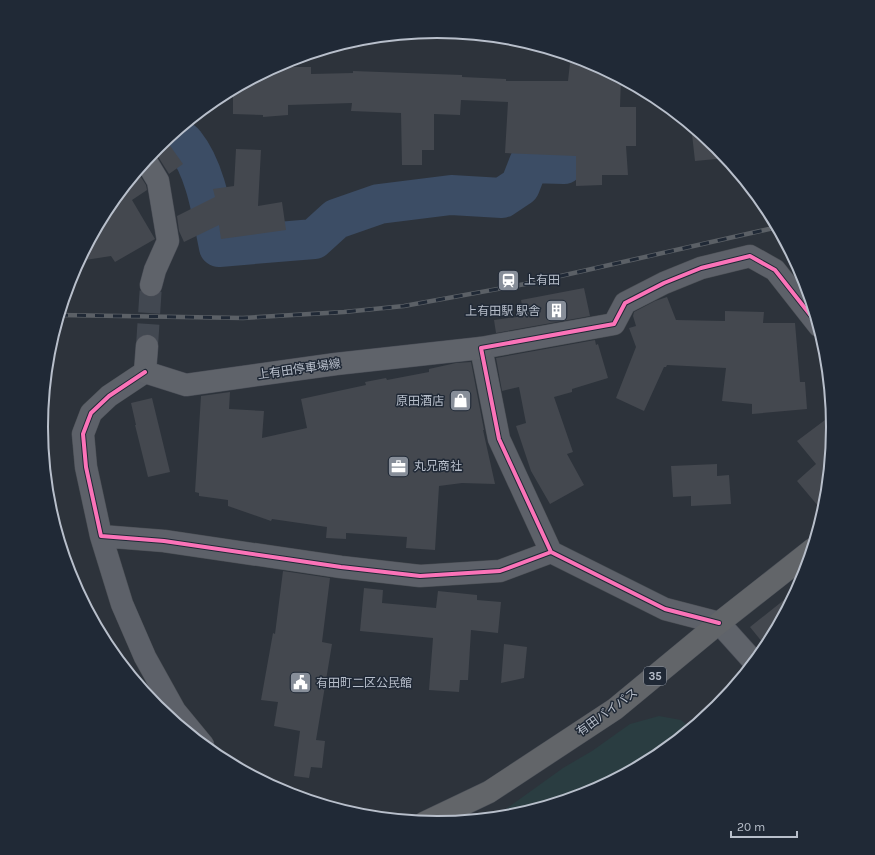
<svg xmlns="http://www.w3.org/2000/svg" width="875" height="855" font-family="Karla,'Noto Sans JP',sans-serif">
<style>
.green{fill:#2a3d41}
.lines{fill:none;stroke-linecap:round;stroke-linejoin:round}
.river{stroke:#3c4d65;stroke-width:40}
.building{fill:#44484f}
.major-tunnel{stroke:#424851;stroke-width:22;stroke-dasharray:22 11;stroke-linecap:butt}
.minor-casing{stroke:#4b4f55;stroke-width:23}
.major-casing{stroke:#4b4f58;stroke-width:23}
.highway-casing{stroke:#4a4f57;stroke-width:23}
.minor{stroke:#5d6169;stroke-width:22}
.major{stroke:#5f636a;stroke-width:22}
.highway{stroke:#626569;stroke-width:22}
.rail-casing{stroke:#5b6066;stroke-width:4.5}
.rail{stroke:#202936;stroke-width:3;stroke-dasharray:9;stroke-linecap:butt}
.cycleway-casing{stroke:#202936;stroke-width:6}
.cycleway{stroke:#fb73b8;stroke-width:4}
.labels{text-anchor:middle;dominant-baseline:central;stroke-width:3;stroke-linejoin:round;paint-order:stroke}
.shield{fill:#202936;stroke:#8a929e;stroke-width:1}
.shield-label{font-size:11px;font-weight:bold;fill:#b8bfcb}
.poi-label{font-size:12px;fill:#b8bfcb;stroke:#202936;text-anchor:start}
.street-label{font-size:12px;fill:#b8bfcb;stroke:#202936}
.rim{fill:none;stroke:#b8bfcb;stroke-width:2}
</style>
<rect width="100%" height="100%" fill="#2d333b"/>
<!-- green -->
<path class="green" d="M438 31 515 39 521 40 423 38 359 39Z
M66 563 71 567 115 651 128 673 108 648 71 579Z
M659 716 681 720 692 729 658 757 589 794 515 816 495 818 496 816 563 768 592 751 630 724Z"/>
<g class="lines">
<!-- river -->
<path class="river" d="M172 135C176 137 182 140 185 144 206 170 212 214 219 247L314 239 336 219 379 204 451 195 502 198 520 186 529 163 564 164"/>
</g>
<!-- building -->
<path class="building" d="M570 63 596 65 621 78 620 107H636V146H626L628 175H602V185L576 186V156L505 153 508 102 461 100 460 115 434 114V150H422V165H402L401 113 351 111 352 103 288 105V115L263 117V115L233 114V89L280 64H291V67H311V74L353 73V71L462 75V77L506 79V81H568Z
M691 125 718 147 727 158 695 161Z
M166 140 183 164 169 174 157 155 154 151 157 147Z
M236 149 261 150 258 206 282 202 286 230 221 239 219 225 184 242 179 231 177 216 215 197 213 189 234 186Z
M137 171 146 185 147 190 132 200 155 239 115 262 111 256 79 261 108 207Z
M584 288 590 316 496 333 494 320 524 316 521 300Z
M667 297 676 320 725 321V311L764 312 763 323H795L800 382H805L807 409 752 414V404L722 401 726 368 667 365 666 367H664L644 411 616 398 636 347 629 328 636 326 633 316 634 312 655 301Z
M595 340 596 345 598 344 608 378 572 389V392L554 397 573 452 567 454 584 485 550 504 531 471 516 426 526 423 519 387 502 391 496 358Z
M471 362 484 430H483L495 484 462 483 439 486 435 550 406 548 407 537 346 533V539L326 538 327 527 272 519 271 521 228 506V500L199 496V493L195 492 201 396 230 392 229 409 264 411 262 438 307 428 301 399 366 385 365 382 386 378 387 380 429 372V369L456 363Z
M152 398 170 472 148 477 135 425H136L131 403Z
M833 414 834 428 826 505 824 513 797 481 816 464 797 441Z
M717 464V476L729 475 731 504 691 506V496L673 497 671 466Z
M283 571 330 578 322 642 332 644 316 740 325 741 322 768 311 767 309 778 294 776 300 731 274 726 278 702 261 700 273 633 275 634Z
M364 588 383 590 382 603 436 608 438 591 477 595V600L501 602 498 633 471 630 468 680H460L459 692 429 690 433 638 360 631Z
M799 588 767 648 750 627Z
M504 644 527 647 524 678 501 683Z"/>
<g class="lines">
<!-- major-tunnel -->
<path class="major-tunnel" d="M147 346 151 285"/>
<defs>
<path id="minor" d="M145 372 109 396 91 413 83 434 86 467 101 536 164 541 341 567 420 576 500 571 551 552 665 609 719 623
M101 536 122 604 145 657 175 711 203 745
M551 552 499 439 481 348 614 324 625 303 664 283 701 268 750 256 775 270 819 326"/>
<path id="major" d="M146 161 158 181 168 241 155 270 151 285
M147 346 145 372 186 385 336 364 481 348
M719 623 755 663"/>
<path id="highway" d="M424 823 489 792 615 709 719 623 813 549"/>
</defs>
<!-- minor casing -->
<use href="#minor" class="minor-casing"/>
<!-- major casing -->
<use href="#major" class="major-casing"/>
<!-- highway casing -->
<use href="#highway" class="highway-casing"/>
<!-- minor -->
<use href="#minor" class="minor"/>
<!-- major -->
<use href="#major" class="major"/>
<!-- highway -->
<use href="#highway" class="highway"/>
<defs>
<path id="rail" d="M59 315 243 318 344 312 404 306 525 284 778 227"/>
</defs>
<!-- rail casing -->
<use href="#rail" class="rail-casing"/>
<!-- rail -->
<use href="#rail" class="rail"/>
<defs>
<path id="cycleway" d="M145 372 109 396 91 413 83 434 86 467 101 536 164 541 341 567 420 576 500 571 551 552 665 609 719 623
M551 552 499 439 481 348 614 324 625 303 664 283 701 268 750 256 775 270 819 326"/>
</defs>
<!-- cycleway casing -->
<use href="#cycleway" class="cycleway-casing"/>
<!-- cycleway -->
<use href="#cycleway" class="cycleway"/>
</g>
<!-- icons -->
<defs>
<symbol id="station-square" viewBox="-11 -11 22 22"><rect x="-9" y="-9" width="18" height="18" rx="4" fill="#878e99" stroke="#202936"/><path d="M-3-6H3Q5-6 5-4V2Q5 4 3 4L4.5 6H3L1.5 4h-3L-3 6H-4.5L-3 4Q-5 4-5 2V-4Q-5-6-3-6ZM-3.5-4v3h7v-3ZM-3.5 1v1.5H-2V1ZM2 1v1.5H3.5V1Z" fill="#fff"/></symbol>
<symbol id="building-square" viewBox="-11 -11 22 22"><rect x="-9" y="-9" width="18" height="18" rx="4" fill="#878e99" stroke="#202936"/><path d="M-4-6H4V6H1V3H-1V6H-4ZM-2.5-4.3h1.7v1.8h-1.7ZM.8-4.3h1.7v1.8H.8ZM-2.5-1h1.7V.8h-1.7ZM.8-1h1.7V.8H.8Z" fill="#fff"/></symbol>
<symbol id="shop-square" viewBox="-11 -11 22 22"><rect x="-9" y="-9" width="18" height="18" rx="4" fill="#878e99" stroke="#202936"/><path d="M-5-2.5h2.3a2.7 3.5 0 0 1 5.4 0H5L5.5 6h-11ZM-1.5-2.5h3a1.5 2.3 0 0 0-3 0Z" fill="#fff"/></symbol>
<symbol id="office-square" viewBox="-11 -11 22 22"><rect x="-9" y="-9" width="18" height="18" rx="4" fill="#878e99" stroke="#202936"/><path d="M-6-3h4V-5.5h4V-3h4V5H-6ZM-1-4.5V-3h2v-1.5ZM-6 0V1H6V0Z" fill="#fff"/></symbol>
<symbol id="civic-square" viewBox="-11 -11 22 22"><rect x="-9" y="-9" width="18" height="18" rx="4" fill="#878e99" stroke="#202936"/><path d="M-.6-6.5H3V-4.5H.6V-3L4-1V1h2V6H-6V1h2V-1L-.6-3ZM-1.2 2.5V6h2.4V2.5Z" fill="#fff"/></symbol>
</defs>
<g fill-rule="evenodd">
<use href="#station-square" x="496" y="268" width="25" height="25"/>
<use href="#building-square" x="544" y="298" width="25" height="25"/>
<use href="#shop-square" x="448" y="388" width="25" height="25"/>
<use href="#office-square" x="386" y="454" width="25" height="25"/>
<use href="#civic-square" x="288" y="670" width="25" height="25"/>
</g>
<g class="labels">
<!-- shield labels -->
<rect class="shield" x="644" y="667" width="22" height="18" rx="3"/>
<g class="shield-label">
<text x="655" y="676">35</text>
</g>
<!-- poi labels -->
<g class="poi-label">
<text x="524" y="280">上有田</text>
<text x="540" y="311" text-anchor="end">上有田駅 駅舎</text>
<text x="444" y="401" text-anchor="end">原田酒店</text>
<text x="414" y="466">丸兄商社</text>
<text x="316" y="683">有田町二区公民館</text>
</g>
<!-- street labels -->
<g class="street-label">
<text transform="translate(299 369) rotate(-8)">上有田停車場線</text>
<text transform="translate(607 712) rotate(-36)">有田バイパス</text>
</g>
</g>
<!-- crop -->
<path d="M0 0H875V855H0ZM48 427a389 389 0 1 1 778 0a389 389 0 1 1-778 0Z" fill="#202936" fill-rule="evenodd"/>
<path class="rim" d="M48 427a389 389 0 1 1 778 0a389 389 0 1 1-778 0Z"/>
<!-- scale -->
<path d="M731 831v6h66v-6" fill="none" stroke="#b8bfcb" stroke-width="2"/>
<text x="737" y="831" font-size="12" fill="#b8bfcb" stroke="#202936" stroke-width="3" paint-order="stroke">20 m</text>
</svg>
